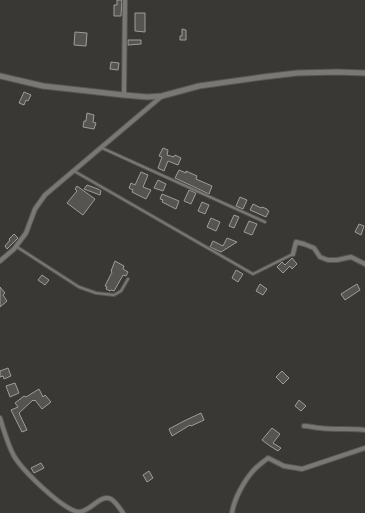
<svg xmlns="http://www.w3.org/2000/svg" width="365" height="513" font-family="Figtree,sans-serif">
<style>
.building{fill:#555451;stroke:#9e9d99}
.lines{fill:none;stroke-linecap:round;stroke-linejoin:round}
.service-casing{stroke:#575654;stroke-width:4}
.minor-casing{stroke:#575654;stroke-width:6}
.tertiary-casing{stroke:#575654;stroke-width:7}
.service{stroke:#797875;stroke-width:2}
.minor{stroke:#797875;stroke-width:4}
.tertiary{stroke:#797875;stroke-width:5}
</style>
<rect width="100%" height="100%" fill="#393835"/>
<!-- building -->
<path class="building" d="M117 0H122L121 16H114V5H117Z
M135 13H145V32L135 31Z
M182 29 186 30V40H180V36H182Z
M75 32 87 33 86 46 74 45Z
M128 40H141V44L128 45Z
M111 62 119 63 118 70 110 69Z
M24 92 31 95 28 101 26 100 24 105 19 103Z
M87 113 94 115 93 122 96 123 94 129 83 127 84 121H86Z
M163 148 168 150 167 155 174 157 175 155 181 158 178 165 168 161 164 171 158 168 162 157 159 156Z
M179 170 186 173V171L197 176 196 179 212 186 209 194 175 178Z
M141 172 148 175 143 187 151 190 146 199 132 192 133 190 129 188 131 183 135 185Z
M158 180 166 184 163 191 154 188Z
M87 185 98 189 101 191 100 195 84 189Z
M77 186 95 199 83 215 67 203 77 191 75 189Z
M189 190 196 193 191 204 184 201Z
M162 194 179 201 176 209 162 202 163 200 160 199Z
M240 197 247 200 243 209 236 206Z
M202 202 209 205 205 214 198 211Z
M253 204 261 208 262 207 267 209V210L269 211 266 217 250 210Z
M234 215 239 217 234 228 229 226Z
M211 218 220 222 216 231 207 227Z
M249 221 257 224 252 235 244 232Z
M359 224 364 226 361 235 355 232Z
M14 234 18 238 7 249 5 246 10 240 9 239Z
M227 238 237 242 221 252 210 247 213 241 223 246Z
M292 258 297 264 292 269 290 266 283 273 277 267 282 262 285 265Z
M115 261 124 266 123 269 128 272 126 276 123 275 122 277 114 291 111 290 110 291 106 289 107 287 105 286 112 272 111 271Z
M236 270 243 274 238 282 232 278Z
M42 275 49 280 45 285 38 280Z
M260 284 267 289 263 295 256 291Z
M357 284 360 290 345 300 341 294Z
M0 287 5 293 3 295 7 301 0 307Z
M8 368 11 376 4 379 3 376 0 377V371Z
M282 371 289 378 283 384 276 377Z
M15 383 19 393 10 397 6 386Z
M39 389 43 397 45 395 51 402 42 409 35 400 34 401 33 400 19 413 27 430 22 432 11 410 18 407 15 403 24 396 26 397Z
M299 400 306 406 301 411 295 406Z
M201 413 204 420 191 426 190 425 172 436 169 429 184 421Z
M272 428 280 434 273 443 281 448 278 451 270 446 262 440Z
M41 463 44 468 34 473 31 468Z
M149 471 153 478 147 482 143 475Z"/>
<g class="lines">
<defs>
<path id="service" d="M102 148 265 222
M74 171 253 274 293 254
M17 247 79 287 96 293 114 295 121 291 128 279"/>
<path id="minor" d="M124 95 125 0
M293 254 296 242 304 244 314 248 320 257 328 260H337L351 257 365 264
M0 261 14 249 26 233 35 209 45 195 162 96
M0 418C3 428 9 447 14 456 23 471 61 508 78 512 89 513 101 493 111 499 116 502 120 509 123 513
M304 426C310 426 315 428 320 428 335 430 350 428 365 430
M232 513C234 499 244 481 253 471 257 466 263 462 268 458L284 466 302 469 365 448"/>
<path id="tertiary" d="M0 76 43 86 124 95 147 97 162 96 199 86 263 77 297 73 337 72 365 73"/>
</defs>
<!-- service casing -->
<use href="#service" class="service-casing"/>
<!-- minor casing -->
<use href="#minor" class="minor-casing"/>
<!-- tertiary casing -->
<use href="#tertiary" class="tertiary-casing"/>
<!-- service -->
<use href="#service" class="service"/>
<!-- minor -->
<use href="#minor" class="minor"/>
<!-- tertiary -->
<use href="#tertiary" class="tertiary"/>
</g>
</svg>
